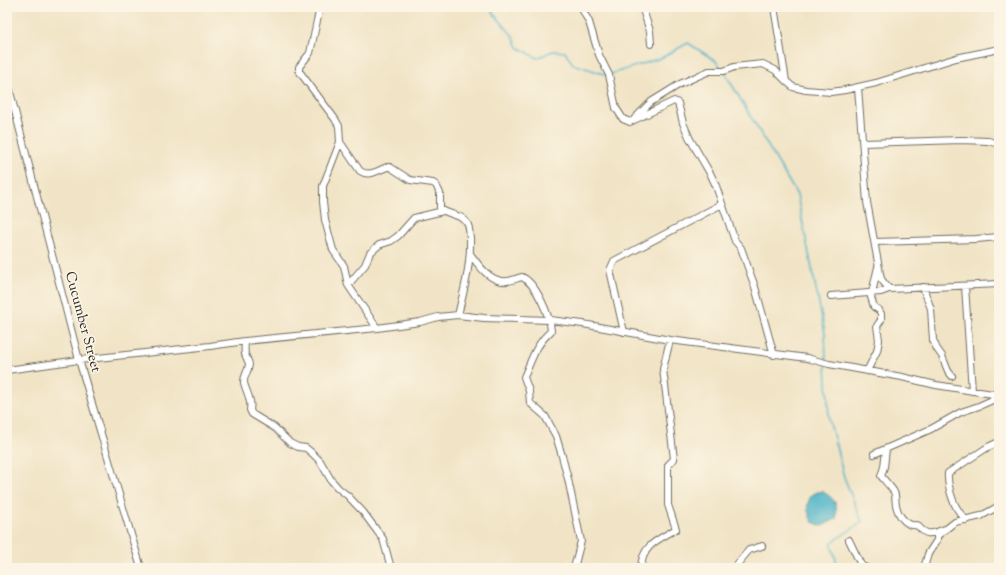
<svg xmlns="http://www.w3.org/2000/svg" width="1006" height="575" font-family="'Sorts Mill Goudy',serif">
<style>
.water{fill:#48b2c7;stroke:#3a6e79}
.lines{fill:none;stroke-linecap:round;stroke-linejoin:round}
.stream{stroke:#48b2c7;stroke-width:1.5}
.minor-casing{stroke:#706c61;stroke-width:8}
.minor{stroke:#fff;stroke-width:6}
.labels{text-anchor:middle;dominant-baseline:central;stroke-width:3;stroke-linejoin:round;paint-order:stroke}
.street-label{font-size:14px;fill:#2b2b2b;stroke:#fcf5e5}
</style>
<rect width="100%" height="100%" fill="#fcf5e5"/>
<filter id="ink" filterUnits="userSpaceOnUse"><feTurbulence type="fractalNoise" baseFrequency=".025" numOctaves="2"/><feDisplacementMap in="SourceGraphic" scale="8" xChannelSelector="R" yChannelSelector="G"/><feConvolveMatrix kernelMatrix="1 2 1 2 8 2 1 2 1" color-interpolation-filters="sRGB"/></filter>
<filter id="wash" filterUnits="userSpaceOnUse"><feTurbulence type="fractalNoise" baseFrequency=".012" numOctaves="4" result="noise"/><feDisplacementMap in="SourceGraphic" scale="16" xChannelSelector="R" yChannelSelector="G"/><feGaussianBlur stdDeviation="0.9" result="paint"/><feColorMatrix in="noise" values="0 0 0 0 0 0 0 0 0 0 0 0 0 0 0 0 0 1.4 0 .05"/><feComposite in="paint" operator="in"/></filter>
<g filter="url(#wash)">
<rect width="100%" height="100%" fill="#f1e4c6"/>
<!-- water -->
<path class="water" d="M821 491C835 498 838 504 836 519L822 526 812 522C807 508 805 507 812 494Z"/>
<g class="lines">
<!-- stream -->
<path class="stream" d="M488 7 513 36 518 47 537 58 553 51 565 52 573 64 607 75
M725 73 797 195 825 333 826 361
M611 74 661 58 688 43 716 61 721 68
M826 365 829 419 844 477 862 522 831 543 837 564 835 568"/>
</g>
</g>
<g filter="url(#ink)">
<g class="lines">
<defs>
<path id="minor" d="M320 7 310 53 299 67V71L335 119 339 126 340 142 323 186V202L325 220 333 250 344 266 348 285 377 328
M581 7 589 22 599 55 609 75 616 108 623 119 630 122 674 101 678 103 683 123 690 139 711 175 716 186 735 241 741 248 755 287 774 355
M642 7 650 31 651 44
M774 7 786 81 793 87 806 90 831 92 845 90 876 83 956 58 999 49
M7 80 79 360 141 568
M858 88 867 202 881 279 889 289 999 284
M635 118 651 102 680 84 709 71H724L734 67 763 64 775 70 786 81
M340 142 360 171C369 177 377 171 387 167H390L410 180 433 183 436 185 440 193V208C448 216 461 213 467 223 470 227 469 233 470 238 471 265 464 290 458 315
M863 143 962 140 988 141 999 144
M875 242 976 239 999 237
M471 255C479 266 491 283 507 281 512 281 517 278 522 277 536 283 550 316 551 331 536 344 532 359 524 377L529 391 530 403 545 416 556 436 562 456 568 479 581 541 574 568
M348 285 365 265 370 253 379 245 391 241 398 236 414 218 443 211
M965 286 972 391
M923 287 931 309 933 340 937 349 942 356 948 371 952 376
M831 296 881 292 889 289
M624 332 610 270 614 261 722 204
M245 341C245 345 244 350 245 354 246 358 249 361 249 365 248 372 243 377 244 383 247 394 252 400 250 410L252 414 275 428 290 443 298 447 306 448 312 453 320 461 331 480 338 488 348 496 363 512 383 539 391 568
M7 370 79 360 210 346 245 341 377 328 420 322 438 317 458 315 484 318 550 320 583 324 670 340 807 358 829 364 902 377 936 385 999 395
M867 371 877 351 879 340 877 326 881 320V314L879 310 874 307 871 297 878 267
M886 449 884 467 881 476C885 481 891 487 894 492 896 496 895 501 896 505 898 515 906 527 917 525 927 537 931 534 945 529
M874 454 931 429 961 412 979 406 999 397
M966 520C964 517 960 514 958 510 952 501 947 484 948 473L988 447 999 442
M849 540 861 565 866 568
M641 568C642 545 658 540 676 529L668 505V465L674 459 663 369 670 340
M734 568 749 550 762 546
M924 568 928 554 937 540V536L955 522 981 516 999 506"/>
</defs>
<!-- minor casing -->
<use href="#minor" class="minor-casing"/>
<!-- minor -->
<use href="#minor" class="minor"/>
</g>
</g>
<g class="labels">
<!-- street labels -->
<g class="street-label">
<text transform="translate(82 322) rotate(75)">Cucumber Street</text>
</g>
</g>
<!-- margin -->
<rect width="1006" height="575" fill="none" stroke="#fcf5e5" stroke-width="24"/>
</svg>
